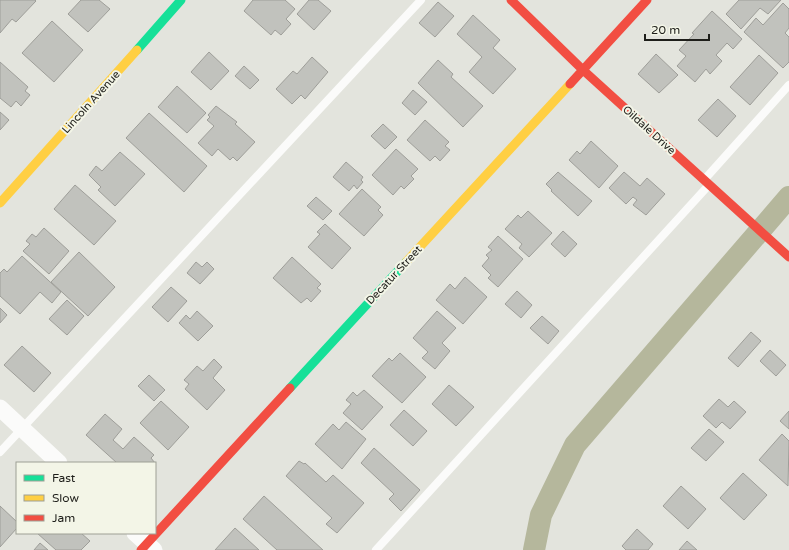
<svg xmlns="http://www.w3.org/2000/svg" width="789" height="550" font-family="'Varela Round',sans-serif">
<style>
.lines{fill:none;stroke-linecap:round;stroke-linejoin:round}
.canal{stroke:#b5b79c;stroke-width:22}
.building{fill:#c1c2bd;stroke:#9e9e99}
.lane{stroke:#fbfbfa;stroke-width:8}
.street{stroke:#fbfbfa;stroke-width:17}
.fast{stroke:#16e098;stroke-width:9}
.slow{stroke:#ffcf43;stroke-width:9}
.jam{stroke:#f24e42;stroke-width:9}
.labels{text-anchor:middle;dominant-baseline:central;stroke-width:4;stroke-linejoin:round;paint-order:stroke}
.street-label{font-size:11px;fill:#1e1e1a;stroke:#f3f5e7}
</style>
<rect width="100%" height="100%" fill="#e3e4dd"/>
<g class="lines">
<!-- canal -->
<path class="canal" d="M534 550 541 515 575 445 789 197"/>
</g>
<!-- building -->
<path class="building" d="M0 0H35L36 1 16 22 12 19 0 33Z
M81 0H99L110 9 88 32 68 14Z
M253 0H285L295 9 286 19 291 24 281 35 275 30 271 35 244 11Z
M309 0H318L331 11 314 30 297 14Z
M739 0H781L768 14 760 8 741 29 726 14Z
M438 2 454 16 435 37 419 23Z
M783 3 789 9V28L785 33 789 37V62L783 68 744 32 756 18 763 25Z
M712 11 742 39 733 49 727 43 716 55 722 61 710 74 706 69 695 82 677 66 686 56 679 50 694 34 692 33Z
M473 15 500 40 493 48 516 69 493 94 469 72 482 57 457 34Z
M52 21 83 50 54 82 22 53Z
M209 52 229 71 211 90 191 72Z
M656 54 678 75 659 93 638 74Z
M759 55 778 73 750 105 730 87Z
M312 57 328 72 305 99 301 95 292 104 276 89 293 71 297 74Z
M438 60 453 74 451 77 483 106 463 127 418 83Z
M0 62 28 87 25 91 30 95 21 106 16 101 11 107 0 98Z
M244 66 259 80 250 89 235 76Z
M177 86 206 113 187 133 158 107Z
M413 90 427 102 415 115 402 103Z
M718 99 736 116 717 137 698 120Z
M216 106 237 122 235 124 255 142 237 161 233 157 230 160 218 149 212 156 198 143 214 126 207 120 210 117 208 115Z
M0 112 9 120 0 130Z
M149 113 207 166 184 192 126 138Z
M425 120 449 142 445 146 450 150 440 161 435 156 430 161 407 140Z
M383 124 397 137 385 149 371 136Z
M591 141 618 166 599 188 569 160 577 151 580 154Z
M396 149 418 169 411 176 414 179 404 189 401 186 393 195 372 175Z
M120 152 145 174 115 206 98 190 101 187 89 175 96 166 102 171Z
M346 162 363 177 361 180 363 182 357 189 354 185 349 191 333 177Z
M558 172 592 201 578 216 551 191 552 190 546 184Z
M624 172 640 186 647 178 665 194 646 215 633 205 637 200 633 197 626 204 609 188Z
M75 185 116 221 94 245 54 209Z
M362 189 381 207 378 210 383 215 364 236 339 214Z
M316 197 332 211 323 220 307 206Z
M528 211 552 233 529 257 519 248 522 244 505 229 518 215 521 218Z
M325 224 351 248 332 269 308 247 320 234 317 232Z
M44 228 69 251 49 274 23 251 30 244 26 241 32 234 36 237Z
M563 231 577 244 565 257 551 244Z
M498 236 523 259 498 287 488 278 491 275 482 266 489 258 486 255 492 250 488 247Z
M79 252 115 287 88 316 51 282Z
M22 256 61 292 52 303 40 292 20 314 0 296V273L4 269 7 272Z
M292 257 321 284 317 288 321 291 311 302 307 298 301 303 273 278Z
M196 262 202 267 207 262 214 269 200 284 187 273Z
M465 277 487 297 463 324 436 300 450 284 455 289Z
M171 287 187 301 168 322 152 307Z
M517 291 532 305 521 318 505 304Z
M67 300 84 316 67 335 49 319Z
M0 308 7 315 0 323Z
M197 311 213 326 198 341 179 323 186 315 190 319Z
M437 311 456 328 442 343 450 351 435 369 422 358 428 352 413 338Z
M542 316 559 331 548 344 530 328Z
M751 332 761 341 738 367 728 358Z
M22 346 51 373 34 392 4 365Z
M770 350 786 365 776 376 760 361Z
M400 353 426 377 402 403 372 376 389 358 392 361Z
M214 359 222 367 213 378 225 390 207 410 185 389 189 384 184 380 197 366 203 371Z
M149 375 165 390 154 401 138 386Z
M449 385 474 407 456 426 432 404Z
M364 390 383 407 362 430 343 413 351 404 346 400 353 392 357 396Z
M719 399 728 407 734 401 746 412 730 429 722 422 716 428 703 416Z
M161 401 189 427 168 450 140 423Z
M404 410 427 431 413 446 390 425Z
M789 411V429L780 421Z
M105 414 122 429 113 440 123 449 134 437 154 455 151 458 155 463H117L86 435Z
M346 422 366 439 342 469 315 444 333 424 339 430Z
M709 429 724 442 706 461 691 448Z
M782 434 789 441 788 486 759 460Z
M374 448 420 490 401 511 389 499 394 494 361 463Z
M299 461 304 464 305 463 326 482 333 475 364 503 337 533 326 524 332 518 286 476Z
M743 473 767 495 744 520 720 498Z
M681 486 706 509 688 529 663 506Z
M264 496 323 550H277L243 519Z
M0 506 17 522V528L0 547Z
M235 528 259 550H215Z
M637 529 653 544 648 550H626L622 546Z
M37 533H81L90 541 81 550H56Z
M687 541 697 550H679Z
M40 543 48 550H34Z"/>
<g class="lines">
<!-- lane -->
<path class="lane" d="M704 180 789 85
M0 452 421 0
M376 550 708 186"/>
<!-- street -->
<path class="street" d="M0 408 59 463
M135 533 154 550"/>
<!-- fast -->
<path class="fast" d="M137 50 181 0
M290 388 406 262"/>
<!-- slow -->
<path class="slow" d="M0 203 137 50
M406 262 570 84"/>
<!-- jam -->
<path class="jam" d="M511 0 583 70 789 257
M570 84 647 0
M141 550 290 388"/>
</g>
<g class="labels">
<!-- street labels -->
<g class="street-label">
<text transform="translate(91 102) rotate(-48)">Lincoln Avenue</text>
<text transform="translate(649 130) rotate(42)">Oildale Drive</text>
<text transform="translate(394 275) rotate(-47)">Decatur Street</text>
</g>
</g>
<!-- legend -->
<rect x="16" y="462" width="140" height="72" fill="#f3f5e7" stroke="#9e9f95"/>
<rect x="24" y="475" width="20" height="6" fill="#16e098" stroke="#9e9f95"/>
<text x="52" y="482" font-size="12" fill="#1e1e1a">Fast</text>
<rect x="24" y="495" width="20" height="6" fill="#ffcf43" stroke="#9e9f95"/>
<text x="52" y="502" font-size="12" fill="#1e1e1a">Slow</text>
<rect x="24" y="515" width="20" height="6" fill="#f24e42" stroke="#9e9f95"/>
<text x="52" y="522" font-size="12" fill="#1e1e1a">Jam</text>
<!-- scale -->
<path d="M645 34v6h64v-6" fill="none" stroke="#1e1e1a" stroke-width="2"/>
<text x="651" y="34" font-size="12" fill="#1e1e1a" stroke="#f3f5e7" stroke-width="3" paint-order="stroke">20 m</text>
</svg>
